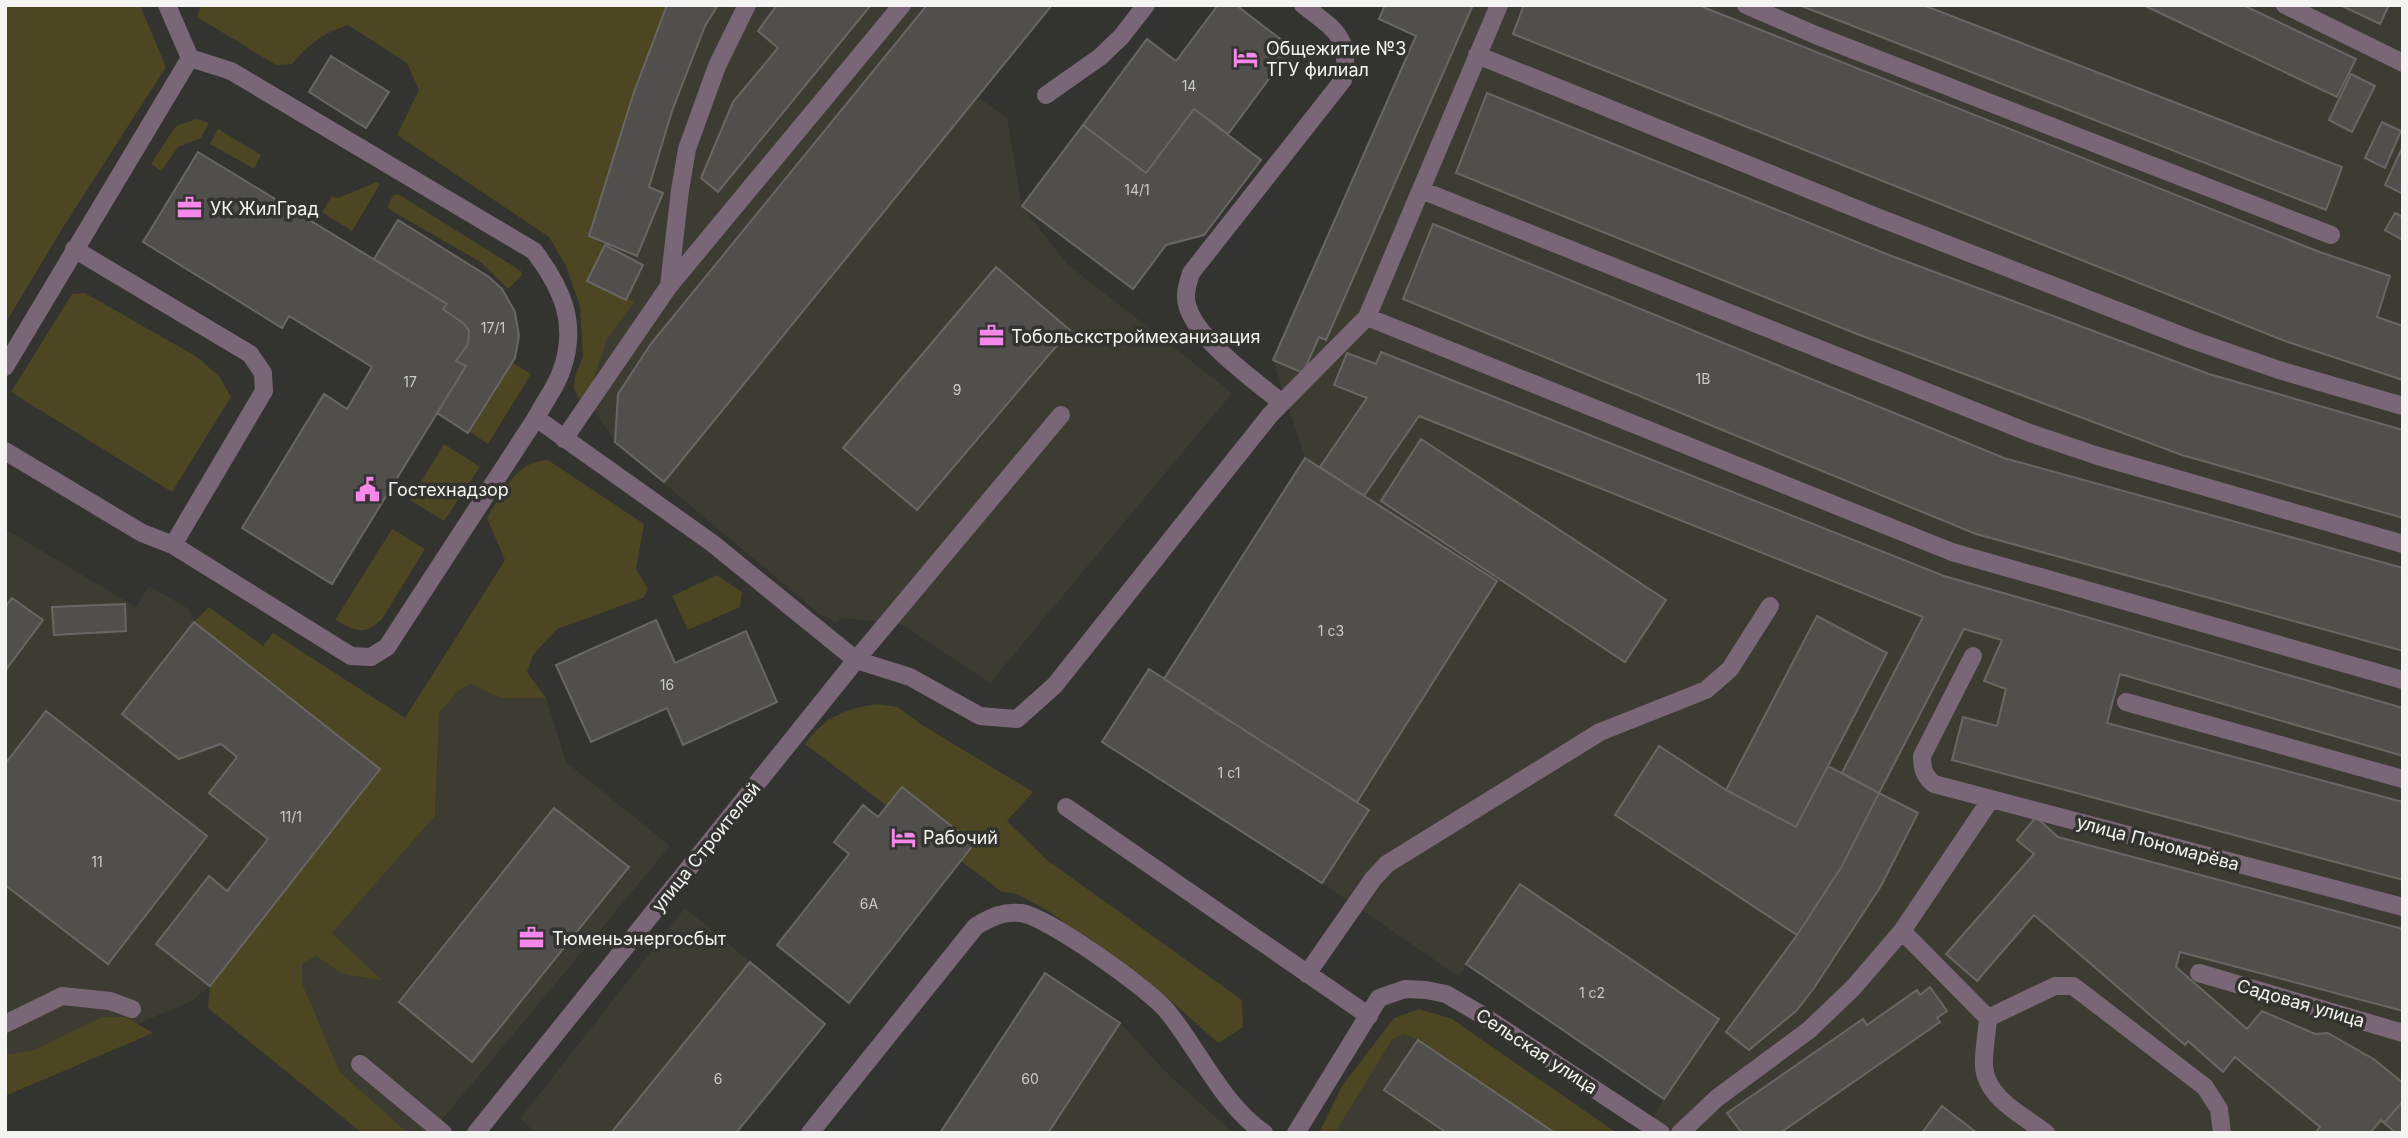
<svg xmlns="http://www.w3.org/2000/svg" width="2408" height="1138" font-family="Inter,sans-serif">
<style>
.built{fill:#3d3c33;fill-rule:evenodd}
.green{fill:#4c4622}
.building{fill:#504f4c;stroke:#686764;stroke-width:2}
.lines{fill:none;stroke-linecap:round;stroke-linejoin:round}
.service{stroke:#796676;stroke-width:18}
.minor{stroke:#796676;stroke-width:18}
.labels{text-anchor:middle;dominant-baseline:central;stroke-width:7;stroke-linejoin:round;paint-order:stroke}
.number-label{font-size:14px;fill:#cbcbc8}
.poi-label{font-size:18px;fill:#f4f4f2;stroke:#333330;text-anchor:start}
.street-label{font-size:18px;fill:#f4f4f2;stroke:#333330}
</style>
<rect width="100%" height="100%" fill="#333330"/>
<!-- built -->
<path class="built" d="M667 5H1052L978 97 1007 118 1022 206 1067 264 1232 393 990 683 901 624 843 618 835 622 818 613 615 442 587 399 607 339 634 301 626 300 587 281 604 245 589 236 633 95Z
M1385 5H2403V1133H1645L1664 1099 1467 965 1458 976 1322 883 1102 742 1149 669 1165 679 1305 458 1273 360 1416 37 1379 19ZM1964 629 1880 792 1843 773H1842Z
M5 529 136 607 149 586 189 609 194 622 380 769 210 986 190 1002 5 1079Z
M471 684 500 698H546L566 762 670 846 431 1133H408L340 1072 302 983V964L316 956 343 974 381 979 332 933 435 816 439 713 458 690Z
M685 908 825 1024 736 1133H536L520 1119Z
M1120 1023 1170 1076 1233 1133H1048Z
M1403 1034 1418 1040 1555 1133H1335L1392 1040Z"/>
<!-- green -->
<path class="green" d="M12 5H140L166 67 62 229 5 324V8Z
M201 5 668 6 633 95 589 236 605 245 587 281 626 300 635 301 607 339 587 399 578 398 574 388 575 377 583 356 580 306 566 266 549 237 397 135 419 90 407 63 348 25C323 33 308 45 292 64L276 65 197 17Z
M197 119 209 123 201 138 178 147 161 171 151 164 173 130 178 125Z
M218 129 261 155 254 169 210 144Z
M377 182 380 184 352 231 322 212 332 196 338 198Z
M398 194 521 271 522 275 508 289 482 263 387 208 393 195Z
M85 293 197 357 219 376 231 397 172 492 11 392 72 294Z
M513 363 531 374 488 444 470 432Z
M444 444 480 467 444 521 410 500Z
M548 460 644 524 636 569 648 589 643 598 557 629 533 655 527 672 546 698H500L471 684 458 691 439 713 435 816 332 933 382 980 343 974 316 956 302 964V983L340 1072 408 1133H362L208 1008 210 986 379 769 194 622 209 607 263 646 273 633 405 718 505 560 487 518C502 493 515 461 548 460Z
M392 529 425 549 382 619C364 636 355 631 335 620Z
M717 575 742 592 740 607 688 630 672 596Z
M876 704 898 707 922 725 1033 792 1007 821 1047 860 1242 1000 1243 1027 1218 1043 1168 998 1050 912 1017 894 1002 892 961 861 974 844 902 788 887 806 805 744C826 716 843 710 876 704Z
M1419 1009 1452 1019 1617 1133H1555L1418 1040 1403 1034 1392 1040 1335 1133H1319L1342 1086 1394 1018Z
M102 1017H126L153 1033 5 1096V1055L35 1050Z"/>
<!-- building -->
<path class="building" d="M667 5H718L705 26 672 111 649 187 663 193 637 256 589 236 633 95Z
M777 5H871L718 192 701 178 733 102 778 48 758 31Z
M927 5H1052L664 482 615 442 618 394 650 345Z
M1218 5H1236L1292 48 1228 134 1194 109 1146 173 1083 125 1147 39 1176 61Z
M1385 5H1473L1326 340 1319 337 1303 373 1273 360 1416 36 1379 19Z
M1524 5H1698L2317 251 2390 276 2377 317 2403 326V380L2285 341 1513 34Z
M1799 5H1923L2342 167 2326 210Z
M2143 5H2243L2356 59 2337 97Z
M2340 5H2389L2380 24Z
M331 56 389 92 366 128 309 92Z
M2351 74 2375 86 2352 132 2329 120Z
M1487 93 1889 255 2209 374 2403 430V518L2182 455 1857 334 1456 173Z
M1194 109 1261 160 1204 235 1166 245 1133 289 1022 206 1083 125 1146 173Z
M2382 122 2401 131 2385 168 2365 158Z
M2402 148 2403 149V194L2385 185Z
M198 152 447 304 443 309 463 323 469 330 468 344 456 361 466 366 332 584 242 528 324 394 347 409 372 367 289 316 282 328 143 242Z
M2395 213 2403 217V240L2385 230Z
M398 220 489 277 502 289 515 312 519 336 515 358 468 433 437 413 466 366 456 361 468 344 469 330 463 323 443 309 447 304 374 259Z
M1433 224 2004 458 2403 568V651L1976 534 1403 299Z
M605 245 643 265 626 300 587 281Z
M996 267 1070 330 917 510 843 448Z
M1381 352 1944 576 2403 708V756L2120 674 2107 723 2403 802V880L1952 760 1963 717 1997 726 2006 689 1984 681 2002 640 1964 629 1879 793 1842 773 1923 617 1419 416 1364 496 1320 467 1367 398 1334 385 1347 353 1376 364Z
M1421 439 1666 600 1625 662 1381 501Z
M1305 458 1497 581 1357 802 1164 679Z
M12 598 43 620 5 671V607Z
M125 604 126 631 54 635 52 607Z
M1817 616 1887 653 1796 827 1726 790Z
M656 620 675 663 746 631 777 702 683 745 667 708 591 742 556 665Z
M194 622 380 769 210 986 156 944 209 876 227 891 268 839 209 793 237 757 221 744 179 759 122 714Z
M1149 669 1369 810 1322 883 1102 742Z
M46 711 207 836 108 964 5 885V764Z
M1659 746 1726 790 1796 827 1828 766 1879 793 1842 866 1797 935 1615 815Z
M902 787 974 844 849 1003 777 945 849 854 834 842 863 805 878 817Z
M1879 793 1918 813 1881 886 1814 988 1796 1011 1749 1050 1726 1032 1797 935 1842 866Z
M554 808 629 867 472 1062 399 1002Z
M2036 817 2058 837 2403 929V1011L2180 952 2176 967 2247 1029 2262 1011 2315 1034 2328 1033 2375 1060 2403 1083V1101L2384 1123 2381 1120 2370 1133H2315L2320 1127 2235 1057 2223 1072 2188 1041 2185 1045 2034 915 1977 981 1946 954 2034 854 2017 840Z
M1520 884 1719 1019 1664 1099 1466 964Z
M750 962 825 1024 736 1133H611Z
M1045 973 1120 1023 1048 1133H940Z
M1930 987 1947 1011 1937 1018 1940 1022 1783 1131 1786 1133H1742L1727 1113 1863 1019 1867 1025 1917 990 1920 995Z
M1418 1040 1555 1133H1447L1384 1090Z
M2403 1101V1133H2396L2384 1123Z
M1942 1106 1977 1133H1922Z"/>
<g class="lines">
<!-- service -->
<path class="service" d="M1746 5 1818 36 2331 235
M2285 5 2403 63
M1477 55 1872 215 2190 339 2279 370 2403 406
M1046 95 1100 57 1121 37 1146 5
M1421 190 2030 433 2098 456 2403 544
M74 249 250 354 263 373 264 391 173 545
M669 286 902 5
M1367 317 1952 552 2403 680
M1282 403C1256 381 1184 332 1186 295 1186 288 1189 280 1191 273L1343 80C1352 37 1334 29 1303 5
M1061 415 856 660 910 677 980 716 1017 719 1055 685 1270 415 1367 317 1499 5
M564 439 669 286 680 190 687 149 717 66 747 5
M5 451 142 533 173 545 351 656 371 657 387 647 536 418
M1973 656 1922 756C1922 769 1924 776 1934 784L2403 907
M2126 702 2403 779
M1066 807 1369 1016
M1902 931 1988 1018 2055 986H2073L2205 1087 2219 1109 2222 1133
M2199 973 2403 1033
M1307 974 1373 879 1387 864 1600 732 1706 690 1730 669 1770 606
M1988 1018C1987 1034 1983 1052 1984 1067 1987 1099 2024 1116 2046 1133
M5 1024 62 996 110 1001 132 1009
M360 1064 443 1133
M810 1133 976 926C992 917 1003 911 1021 913 1048 917 1149 989 1167 1011 1199 1050 1222 1104 1264 1133
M1680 1133 1717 1098 1809 1030 1853 988 1902 931 1991 799"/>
<!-- minor -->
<path class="minor" d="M167 5 190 58 231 71 534 251C562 288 578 323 562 369 557 386 544 402 536 418L712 543 856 660 476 1133
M5 367 190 58
M1296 1133 1379 998 1405 989 1426 990 1446 994 1482 1015 1661 1133"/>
</g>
<!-- icons -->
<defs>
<symbol id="hotel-bare" viewBox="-9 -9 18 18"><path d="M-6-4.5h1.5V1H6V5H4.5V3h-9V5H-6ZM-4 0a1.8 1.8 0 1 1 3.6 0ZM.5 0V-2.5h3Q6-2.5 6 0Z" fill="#f788eb" stroke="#333330" stroke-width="2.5" paint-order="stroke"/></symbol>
<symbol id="office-bare" viewBox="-9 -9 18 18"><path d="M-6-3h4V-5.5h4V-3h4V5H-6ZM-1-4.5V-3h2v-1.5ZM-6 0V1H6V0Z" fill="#f788eb" stroke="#333330" stroke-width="2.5" paint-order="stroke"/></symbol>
<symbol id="civic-bare" viewBox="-9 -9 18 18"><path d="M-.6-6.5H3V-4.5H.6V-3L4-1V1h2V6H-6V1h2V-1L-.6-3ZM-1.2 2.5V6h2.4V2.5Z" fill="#f788eb" stroke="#333330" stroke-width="2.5" paint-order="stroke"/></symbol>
</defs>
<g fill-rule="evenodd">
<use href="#hotel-bare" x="1228" y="40" width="35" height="35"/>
<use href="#office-bare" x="172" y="190" width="35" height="35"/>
<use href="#office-bare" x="974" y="318" width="35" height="35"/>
<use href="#civic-bare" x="350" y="472" width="35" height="35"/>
<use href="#hotel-bare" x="886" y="820" width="35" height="35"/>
<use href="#office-bare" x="514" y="920" width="35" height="35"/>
</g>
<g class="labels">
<!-- number labels -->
<g class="number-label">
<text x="1189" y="85">14</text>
<text x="1137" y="189">14/1</text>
<text x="493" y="327">17/1</text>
<text x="1703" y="378">1В</text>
<text x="410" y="381">17</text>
<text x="957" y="389">9</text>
<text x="1331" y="630">1 с3</text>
<text x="667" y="684">16</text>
<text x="1229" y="772">1 с1</text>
<text x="291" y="816">11/1</text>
<text x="97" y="861">11</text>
<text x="869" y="903">6А</text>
<text x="1592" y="992">1 с2</text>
<text x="718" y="1078">6</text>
<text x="1030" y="1078">60</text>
</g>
<!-- poi labels -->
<g class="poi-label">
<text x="1266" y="48">Общежитие №3<tspan x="1266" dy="21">ТГУ филиал</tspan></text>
<text x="210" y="208">УК ЖилГрад</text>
<text x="1011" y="336">Тобольскстроймеханизация</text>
<text x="388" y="489">Гостехнадзор</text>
<text x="923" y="837">Рабочий</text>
<text x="552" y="938">Тюменьэнергосбыт</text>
</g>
<!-- street labels -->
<g class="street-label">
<text transform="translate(2158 843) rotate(15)">улица Пономарёва</text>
<text transform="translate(706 847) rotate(-51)">улица Строителей</text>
<text transform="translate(2301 1003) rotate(16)">Садовая улица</text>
<text transform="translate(1537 1051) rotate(33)">Сельская улица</text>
</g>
</g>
<!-- border -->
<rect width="2408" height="1138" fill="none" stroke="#f4f4f2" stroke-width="14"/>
</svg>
